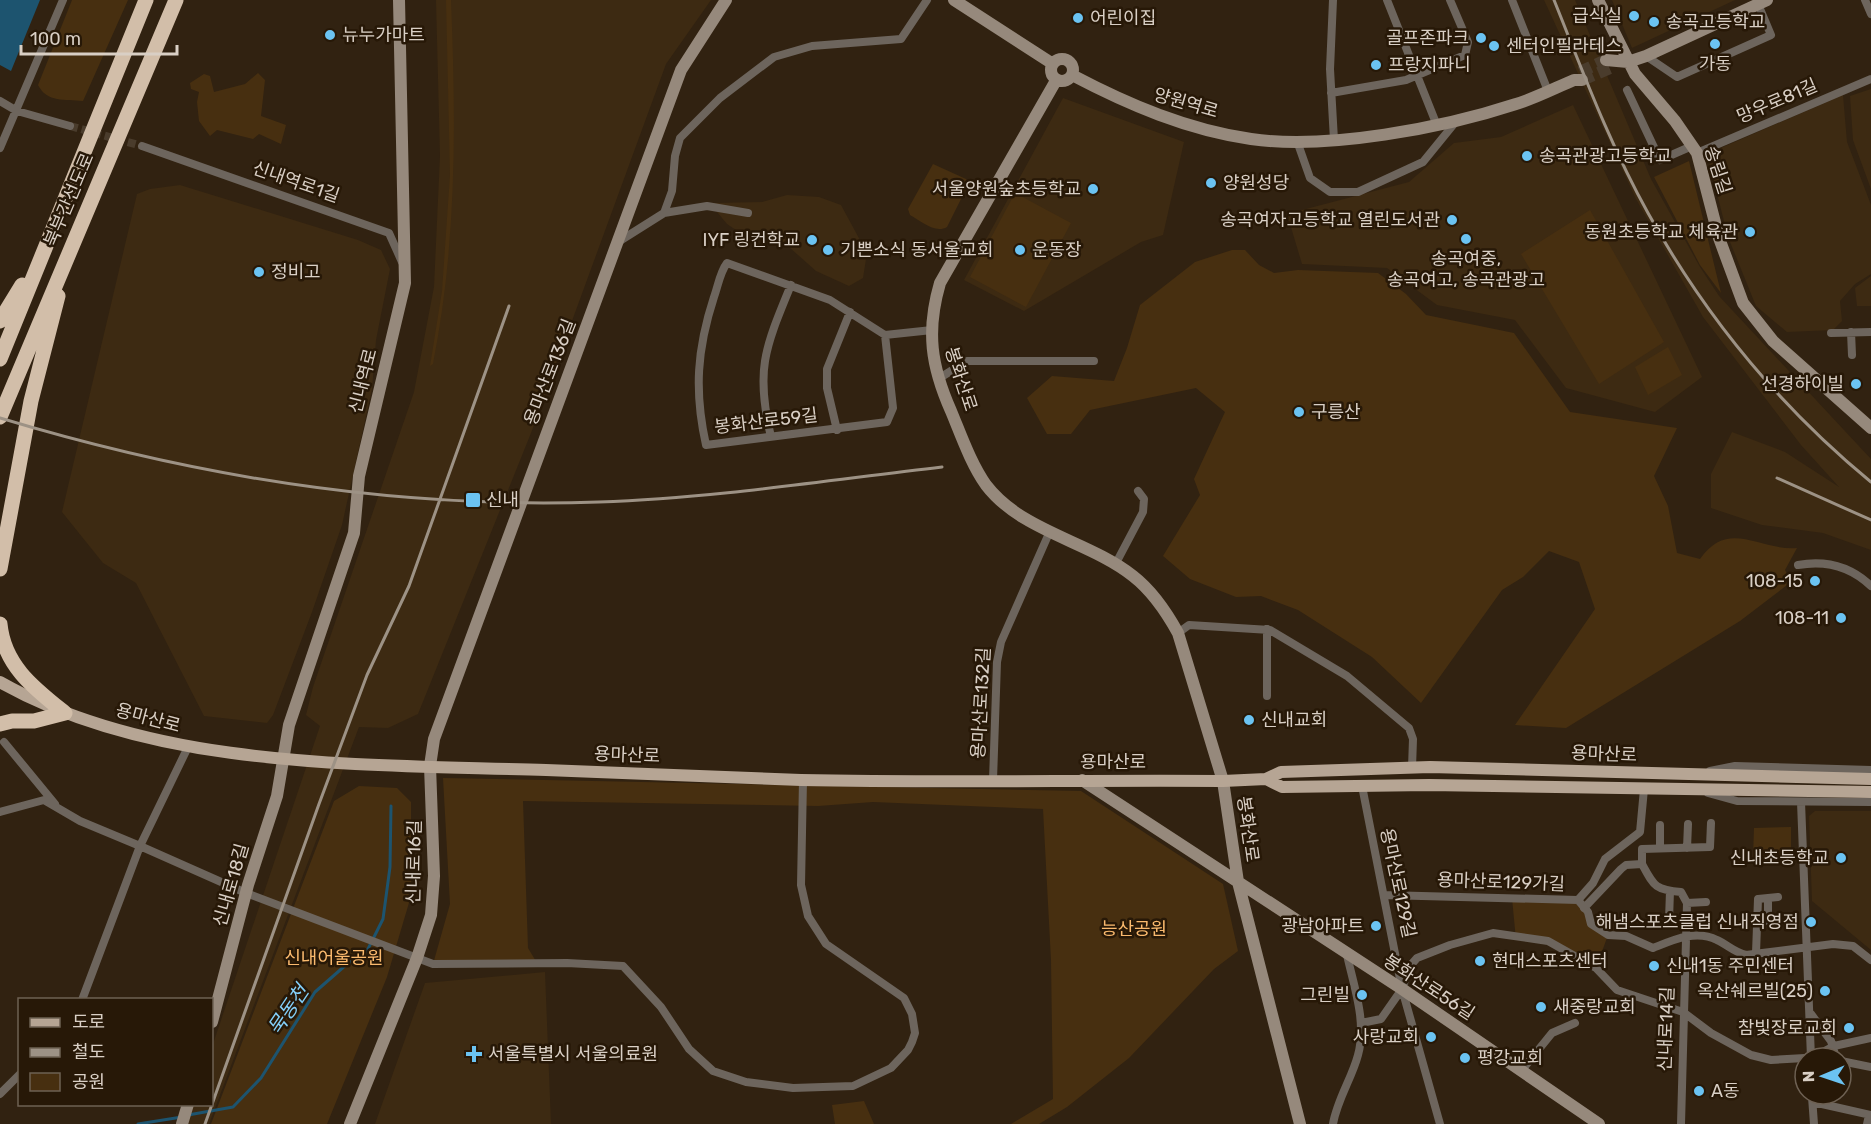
<svg xmlns="http://www.w3.org/2000/svg" width="1871" height="1124" font-family="Rubik,'Noto Sans KR',sans-serif">
<style>
.built{fill:#3d2a12}
.green{fill:#472f10}
.water{fill:#1d546f}
.lines{fill:none;stroke-linecap:round;stroke-linejoin:round}
.stream{stroke:#1d546f;stroke-width:3}
.street-tunnel{stroke:#4a3c2c;stroke-width:8;stroke-dasharray:8 4;stroke-linecap:butt}
.secondary-tunnel{stroke:#4a3c2c;stroke-width:12;stroke-dasharray:12 6;stroke-linecap:butt}
.street{stroke:#6d655d;stroke-width:8}
.secondary{stroke:#96897c;stroke-width:12}
.primary{stroke:#b6a594;stroke-width:12}
.highway{stroke:#d2bea9;stroke-width:15}
.rail{stroke:#9d9285;stroke-width:3}
.poi-dot{fill:#6bc3f2;stroke:#271807;stroke-width:2}
.labels{text-anchor:middle;dominant-baseline:central;stroke-width:5;stroke-linejoin:round;paint-order:stroke}
.poi-label{font-size:18px;fill:#d9cfc5;stroke:#271807;text-anchor:start}
.street-label{font-size:18px;fill:#d9cfc5;stroke:#271807}
.park-label{font-size:18px;fill:#fbba6e;stroke:#271807}
.water-label{font-size:20px;font-style:italic;fill:#84d0fa;stroke:#271807}
</style>
<rect width="100%" height="100%" fill="#312211"/>
<!-- built -->
<path class="built" d="M436 0H711L666 64 531 433 418 714 388 728 359 727 209 1124H186L192 1105 212 1104V1047L320 726 306 715 313 687 414 392 434 287 440 156Z
M1544 0H1575L1651 179 1700 267 1719 296 1871 459V550L1823 533 1762 525 1711 508V474L1732 432 1785 452 1839 487 1801 445 1703 317 1636 199Z
M1612 0H1735L1632 48Z
M1871 89V189L1853 140 1850 96Z
M1843 95 1847 142 1871 205V274L1855 284 1840 301 1842 321 1833 330 1787 332 1756 306 1728 237 1707 154Z
M1063 98 1184 142 1163 235 1141 242 1024 311 964 280Z
M1573 105 1702 377 1655 412 1566 388 1515 320 1437 305 1387 268 1302 264 1287 214 1409 182 1454 143 1501 137Z
M180 185 358 240 381 250 390 269 376 340 372 389 342 525 312 612 273 715 267 723 204 716 136 583 103 563 62 512 137 194 150 189Z
M787 195 819 197 841 205 867 253 863 278 849 286 816 271 789 247 742 234 727 224 712 206 714 203 762 202Z
M1871 276V306H1857L1855 288Z
M1815 811H1871V950L1812 901 1809 816Z
M545 972 551 1124H375L425 983Z"/>
<!-- green -->
<path class="green" d="M72 0H128L83 101C65 99 47 103 38 85Z
M446 0H451C456 124 457 242 433 364L430 366 442 291 450 175Z
M258 73 265 80 261 116 286 125 281 144 259 134 253 139 217 130 210 136 199 121 197 102 199 92 191 89 190 83 204 74 210 76 214 92 245 84Z
M1689 161 1721 293 1700 265 1654 177Z
M933 164 966 179 969 183 947 227C935 234 921 221 910 215L908 209Z
M1015 193 1071 223 1026 307 970 277Z
M1590 210 1664 342 1599 384 1521 254Z
M1232 250H1245L1259 265 1274 273 1298 270 1378 273 1406 294 1426 315 1514 333 1570 412 1677 428 1654 476 1668 506 1677 553 1700 559C1729 518 1759 551 1797 548L1785 570 1791 582 1740 621 1566 728 1515 725 1595 609 1579 562 1549 551 1523 577 1502 590 1421 703 1372 657 1298 610 1261 596 1236 597 1190 579 1163 556 1200 495 1194 479 1225 412 1196 388 1090 410 1071 434H1047L1027 398 1052 376 1114 381 1127 348 1140 305 1195 262Z
M1668 347 1682 375 1648 395 1635 367Z
M443 778 1081 791 1223 884 1238 951 1214 969 1129 1058 1067 1107 1039 1124H1011L1053 1099 1051 960 1043 809 873 802 818 806 523 801 528 948 537 963 433 964 450 904Z
M359 786 397 788 411 802V896L387 977 327 1124H211L334 801Z
M1791 827V856L1753 857 1754 828Z
M1512 898 1578 900 1591 924 1608 935 1596 968 1549 944 1516 940Z
M864 1101 874 1124H835L832 1105Z"/>
<!-- water -->
<path class="water" d="M0 0H40L11 71 0 65Z"/>
<g class="lines">
<!-- stream -->
<path class="stream" d="M188 1115 233 1107 261 1078 315 992 347 964 367 951 383 919 390 867 391 806
M138 1124 182 1117"/>
<!-- street-tunnel -->
<path class="street-tunnel" d="M70 126 142 146"/>
<!-- secondary-tunnel -->
<path class="secondary-tunnel" d="M1580 72 1606 60
M1582 80 1610 68"/>
<!-- street -->
<path class="street" d="M1333 0 1330 69 1334 140
M1387 0 1436 123
M1512 0 1548 91
M1865 0 1871 14
M1646 56 1677 77 1771 35 1758 4
M1627 90 1660 160 1692 146
M1331 93 1406 80 1465 55 1468 42 1450 0
M0 101 17 111 70 126
M1297 141 1310 178 1330 192H1358L1423 162 1458 119
M142 146 389 233 402 262
M0 148 63 0
M1697 153 1871 79
M664 213 707 206 748 213
M618 242 664 213 672 191 675 156 680 138 720 98 774 57 812 46 901 39 927 0
M1851 332 1852 355
M1831 333 1871 332
M885 335 893 408 887 422 706 445C694 391 697 349 714 297 718 286 720 272 727 263L830 300 885 335 932 330
M938 379 967 361H1094
M837 430 827 388V369L850 312
M771 437C755 370 765 348 791 285
M1115 565 1143 512 1144 499 1138 491
M1798 565C1826 560 1850 566 1871 586
M1178 633 1189 625 1270 630 1347 676 1409 728 1413 739 1412 768
M1267 696V629
M4 742 55 804
M188 747 140 846 246 893 433 964 567 963 623 966 661 1007 689 1049 713 1071 746 1082 793 1088 853 1086 891 1068 908 1050 912 1042 915 1033 912 1014 904 998 826 944 808 916 801 885 803 780
M1710 771 1735 766 1871 770
M993 780 997 662 1001 642 1050 531
M1362 786 1402 989 1440 1124
M1708 793 1737 801 1871 802
M1801 802 1811 1058
M0 812 44 800 80 821 140 846 82 1000
M1660 848V825
M1687 848 1688 824
M1642 864V849L1710 847 1711 823
M1384 895 1578 900 1588 912 1591 924 1608 935 1626 936 1653 948C1673 940 1696 929 1717 940 1728 945 1734 952 1746 955L1833 944 1853 946 1871 960
M1578 900 1593 883 1605 859 1640 832 1644 789
M1687 903 1706 902
M1584 908 1621 869 1626 865 1642 864C1654 886 1655 890 1681 892L1687 903 1681 1124
M1669 920 1670 891
M1768 921V898
M1756 953 1758 899 1778 897
M1811 1014 1831 1041 1836 1058
M1361 1023 1381 1019 1402 989 1410 966 1417 958 1450 945 1493 933 1548 941 1596 968 1617 990 1683 1012 1711 1033 1751 1055 1771 1060 1805 1058
M1812 1058 1834 1046 1871 1038
M1841 1061 1871 1067
M1522 1070 1552 1033 1575 1023
M0 1094 20 1074
M1820 1094 1813 1102 1871 1115
M1812 1097 1814 1124
M1333 1124C1337 1100 1352 1078 1358 1055 1367 1022 1354 987 1347 955
M1867 1124 1869 1115"/>
<!-- secondary -->
<path class="secondary" d="M954 0 1053 64
M1598 0 1635 74 1675 121 1697 153 1719 238 1743 303 1773 341 1871 428
M1051 70a11 11 0 1 1 22 0a11 11 0 1 1-22 0Z
M1606 60 1628 62 1646 56 1767 0
M1072 75C1129 105 1188 130 1251 139 1327 150 1443 128 1516 104 1536 98 1555 88 1574 80H1582
M1054 84 940 283C926 331 931 366 951 411 961 435 971 464 986 485 1022 532 1089 541 1133 576 1151 590 1167 613 1178 633L1223 781 1238 882 1300 1124
M1082 780 1402 989 1599 1124
M212 1022 248 885 277 796 289 725 354 533 359 476 405 283 399 0
M182 1124 188 1104
M350 1124 417 958 431 915 434 876 430 766 434 739 681 70 726 0"/>
<!-- primary -->
<path class="primary" d="M0 682C157 771 370 764 546 770 631 773 716 777 801 780 942 783 1083 780 1223 781L1266 779 1281 772 1430 767 1871 779
M1266 779 1282 787 1429 785 1871 792"/>
<!-- highway -->
<path class="highway" d="M0 321 22 285
M0 359 146 0
M0 417 176 0
M0 569 31 401 58 296
M0 624C4 666 35 689 65 713
M0 724 12 721H34L65 713"/>
<!-- rail -->
<path class="rail" d="M1554 0C1583 72 1610 145 1648 213 1705 316 1780 407 1871 482
M0 418C195 477 396 509 599 502 714 498 829 480 942 467
M1777 478 1871 520
M205 1124 319 804 367 675 409 586 509 306"/>
</g>
<!-- markers -->
<g class="poi-dot">
<circle cx="1634" cy="16" r="6"/>
<circle cx="1078" cy="18" r="6"/>
<circle cx="1654" cy="22" r="6"/>
<circle cx="330" cy="35" r="6"/>
<circle cx="1481" cy="38" r="6"/>
<circle cx="1715" cy="44" r="6"/>
<circle cx="1494" cy="46" r="6"/>
<circle cx="1376" cy="65" r="6"/>
<circle cx="1527" cy="156" r="6"/>
<circle cx="1211" cy="183" r="6"/>
<circle cx="1093" cy="189" r="6"/>
<circle cx="1452" cy="220" r="6"/>
<circle cx="1750" cy="232" r="6"/>
<circle cx="1466" cy="239" r="6"/>
<circle cx="812" cy="240" r="6"/>
<circle cx="828" cy="250" r="6"/>
<circle cx="1020" cy="250" r="6"/>
<circle cx="259" cy="272" r="6"/>
<circle cx="1856" cy="384" r="6"/>
<circle cx="1299" cy="412" r="6"/>
<rect x="465" y="492" width="16" height="16" rx="3"/>
<circle cx="1815" cy="581" r="6"/>
<circle cx="1841" cy="618" r="6"/>
<circle cx="1249" cy="720" r="6"/>
<circle cx="1841" cy="858" r="6"/>
<circle cx="1811" cy="922" r="6"/>
<circle cx="1376" cy="926" r="6"/>
<circle cx="1480" cy="961" r="6"/>
<circle cx="1654" cy="966" r="6"/>
<circle cx="1825" cy="991" r="6"/>
<circle cx="1362" cy="995" r="6"/>
<circle cx="1541" cy="1007" r="6"/>
<circle cx="1849" cy="1028" r="6"/>
<circle cx="1431" cy="1037" r="6"/>
<path d="M471 1045h6v6h6v6h-6v6h-6v-6h-6v-6h6z"/>
<circle cx="1465" cy="1058" r="6"/>
<circle cx="1699" cy="1091" r="6"/>
</g>
<g class="labels">
<!-- poi labels -->
<g class="poi-label">
<text x="1622" y="16" text-anchor="end">급식실</text>
<text x="1090" y="18">어린이집</text>
<text x="1666" y="22">송곡고등학교</text>
<text x="342" y="35">뉴누가마트</text>
<text x="1469" y="38" text-anchor="end">골프존파크</text>
<text x="1506" y="46">센터인필라테스</text>
<text x="1715" y="64" text-anchor="middle">가동</text>
<text x="1388" y="65">프랑지파니</text>
<text x="1539" y="156">송곡관광고등학교</text>
<text x="1223" y="183">양원성당</text>
<text x="1081" y="189" text-anchor="end">서울양원숲초등학교</text>
<text x="1440" y="220" text-anchor="end">송곡여자고등학교 열린도서관</text>
<text x="1738" y="232" text-anchor="end">동원초등학교 체육관</text>
<text x="800" y="240" text-anchor="end">IYF 링컨학교</text>
<text x="840" y="250">기쁜소식 동서울교회</text>
<text x="1032" y="250">운동장</text>
<text x="1466" y="259" text-anchor="middle">송곡여중,<tspan x="1466" dy="21">송곡여고, 송곡관광고</tspan></text>
<text x="271" y="272">정비고</text>
<text x="1844" y="384" text-anchor="end">선경하이빌</text>
<text x="1311" y="412">구릉산</text>
<text x="486" y="500">신내</text>
<text x="1803" y="581" text-anchor="end">108-15</text>
<text x="1829" y="618" text-anchor="end">108-11</text>
<text x="1261" y="720">신내교회</text>
<text x="1829" y="858" text-anchor="end">신내초등학교</text>
<text x="1799" y="922" text-anchor="end">해냄스포츠클럽 신내직영점</text>
<text x="1364" y="926" text-anchor="end">광남아파트</text>
<text x="1492" y="961">현대스포츠센터</text>
<text x="1666" y="966">신내1동 주민센터</text>
<text x="1813" y="991" text-anchor="end">옥산쉐르빌(25)</text>
<text x="1350" y="995" text-anchor="end">그린빌</text>
<text x="1553" y="1007">새중랑교회</text>
<text x="1837" y="1028" text-anchor="end">참빛장로교회</text>
<text x="1419" y="1037" text-anchor="end">사랑교회</text>
<text x="488" y="1054">서울특별시 서울의료원</text>
<text x="1477" y="1058">평강교회</text>
<text x="1711" y="1091">A동</text>
</g>
<!-- street labels -->
<g class="street-label">
<text transform="translate(1777 101) rotate(-23)">망우로81길</text>
<text transform="translate(1186 103) rotate(16)">양원역로</text>
<text transform="translate(1718 170) rotate(72)">송림길</text>
<text transform="translate(296 182) rotate(19)">신내역로1길</text>
<text transform="translate(69 200) rotate(-67)">북부간선도로</text>
<text transform="translate(550 372) rotate(-69)">용마산로136길</text>
<text transform="translate(961 379) rotate(72)">봉화산로</text>
<text transform="translate(363 381) rotate(-76)">신내역로</text>
<text transform="translate(766 421) rotate(-7)">봉화산로59길</text>
<text transform="translate(981 703) rotate(-87)">용마산로132길</text>
<text transform="translate(148 718) rotate(15)">용마산로</text>
<text transform="translate(1604 754) rotate(2)">용마산로</text>
<text transform="translate(627 755) rotate(2)">용마산로</text>
<text x="1113" y="762">용마산로</text>
<text transform="translate(1248 829) rotate(82)">봉화산로</text>
<text transform="translate(414 862) rotate(-89)">신내로16길</text>
<text transform="translate(1501 882) rotate(2)">용마산로129가길</text>
<text transform="translate(1398 883) rotate(78)">용마산로129길</text>
<text transform="translate(231 885) rotate(-74)">신내로18길</text>
<text transform="translate(1429 987) rotate(33)">봉화산로56길</text>
<text transform="translate(1666 1029) rotate(-88)">신내로14길</text>
</g>
<!-- park labels -->
<g class="park-label">
<text x="1134" y="929">능산공원</text>
<text x="334" y="958">신내어울공원</text>
</g>
<!-- water labels -->
<g class="water-label">
<text transform="translate(288 1010) rotate(-56)">묵동천</text>
</g>
</g>
<!-- legend -->
<rect x="18" y="998" width="195" height="108" fill="#271807" stroke="#6e6153" stroke-width="1.5"/>
<rect x="30" y="1018" width="30" height="9" fill="#b6a594" stroke="#6e6153" stroke-width="1.5"/>
<text x="72" y="1028" font-size="18" fill="#d9cfc5">도로</text>
<rect x="30" y="1048" width="30" height="9" fill="#9d9285" stroke="#6e6153" stroke-width="1.5"/>
<text x="72" y="1058" font-size="18" fill="#d9cfc5">철도</text>
<rect x="30" y="1073" width="30" height="18" fill="#472f10" stroke="#6e6153" stroke-width="1.5"/>
<text x="72" y="1088" font-size="18" fill="#d9cfc5">공원</text>
<!-- north arrow -->
<g transform="translate(1823 1076) rotate(268)"><circle r="28" fill="#271807" stroke="#6e6153" stroke-width="1.5"/>
<path d="M0-4.5L10 22L0 15L-10 22Z" fill="#6bc3f2"/>
<text y="-9" font-size="16" font-weight="bold" text-anchor="middle" fill="#d9cfc5">N</text>
</g>
<!-- scale -->
<path d="M21 45v9h156v-9" fill="none" stroke="#d9cfc5" stroke-width="3"/>
<text x="30" y="45" font-size="18" fill="#d9cfc5" stroke="#271807" stroke-width="4.5" paint-order="stroke">100 m</text>
</svg>
